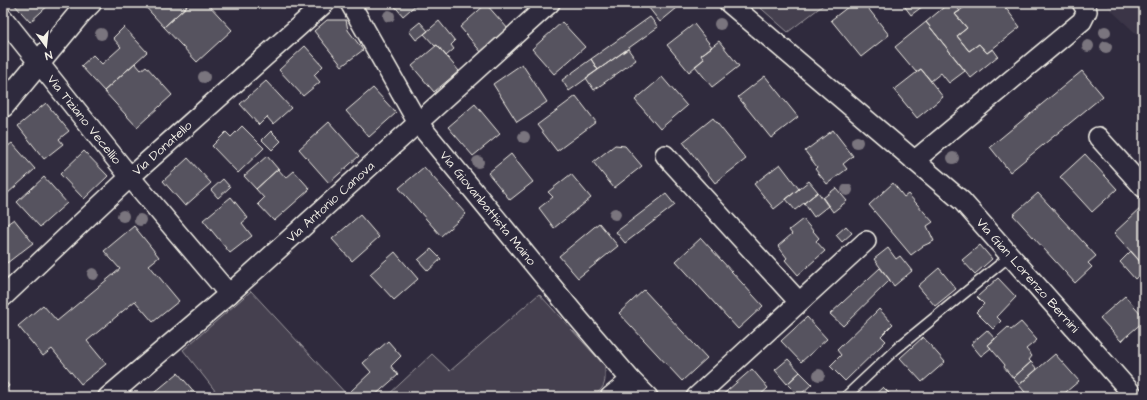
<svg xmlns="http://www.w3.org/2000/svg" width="1147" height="400" font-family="'Architects Daughter',sans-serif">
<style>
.built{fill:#3b3647}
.green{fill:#454050;stroke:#9c989c}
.building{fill:#56525f;stroke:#f4f1e8}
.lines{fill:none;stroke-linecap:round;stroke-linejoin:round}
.service-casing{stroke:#f4f1e8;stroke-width:12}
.minor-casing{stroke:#f4f1e8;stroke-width:22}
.tertiary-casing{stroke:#f4f1e8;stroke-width:25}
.service{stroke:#2f2a3d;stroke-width:9}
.minor{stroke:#2f2a3d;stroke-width:19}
.tertiary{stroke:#2f2a3d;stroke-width:22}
.tree{fill:#7a757e}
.labels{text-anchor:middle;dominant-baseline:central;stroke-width:3.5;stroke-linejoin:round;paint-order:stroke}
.street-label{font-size:13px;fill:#f4f1e8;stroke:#2f2a3d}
</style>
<rect width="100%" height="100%" fill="#2f2a3d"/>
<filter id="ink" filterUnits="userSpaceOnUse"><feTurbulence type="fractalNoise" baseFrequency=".025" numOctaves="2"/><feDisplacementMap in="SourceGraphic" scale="8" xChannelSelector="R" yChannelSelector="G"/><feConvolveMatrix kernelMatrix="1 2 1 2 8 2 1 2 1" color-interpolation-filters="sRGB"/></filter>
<g filter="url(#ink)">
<!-- built -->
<path class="built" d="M1105 3H1144V41L1114 13Z"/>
<!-- green -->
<path class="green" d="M755 3H826L788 32Z
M251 291 349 397H220L183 350Z
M539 294 605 366C605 383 607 386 592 397H386L432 354 450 371Z"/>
<!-- building -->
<path class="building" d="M13 3H51L30 22Z
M142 3H190L164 27Z
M190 3H199L201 5 204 3H207L232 30 197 62 164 27Z
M392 3H418L403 16Z
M645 3H683L660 22Z
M853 3H864L889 35 861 57 831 20Z
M902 3H927L911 15Z
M949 3H954L960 11 955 14 967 28 957 36 969 51 979 44 987 53 993 49 998 56 971 78 926 22Z
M970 3H1002L1020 27 987 53 979 44 969 51 957 36 967 28 955 14Z
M486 4 509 30 482 53 460 27Z
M650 17 658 27 598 70 591 59Z
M327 20H346L348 30 363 50 342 66 314 31Z
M439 21 455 41 451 45 454 49 446 56 437 45 435 46 424 34Z
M420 22 428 31 416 40 409 31Z
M562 22 585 47 554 74 532 49Z
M926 22 965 71 949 83 941 73 931 81 921 69 916 72 895 47Z
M694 24 712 47 701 55 704 59 689 72 667 45Z
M124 27 147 52 104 91 81 66 93 55 102 64 121 47 113 38Z
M719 41 739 66 712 87 695 66 704 59 701 55Z
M437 45 459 71 434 92 412 66Z
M305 46 323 66 314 75 320 82 303 96 279 70Z
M628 49 636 60 594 90 586 78Z
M591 59 598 70 569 91 562 80Z
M135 63 141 70 146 66 172 95 137 127 104 91Z
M522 64 547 102 517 122 493 84Z
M921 69 943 97 917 118 894 90Z
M1082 71 1103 96 1010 172 990 147Z
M765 76 798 117 771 138 738 97Z
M662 77 687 106 660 129 635 100Z
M266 81 291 108 273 124 267 117 259 125 240 104Z
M373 88 396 113 369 137 346 111Z
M576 96 596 122 557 151 537 125Z
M46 103 69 131 59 139 63 144 44 159 18 126Z
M475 104 500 134 473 156 448 127Z
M713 118 746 159 715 183 683 142Z
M329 122 359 156 329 183 299 149Z
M242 126 264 148 238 173 212 146 226 132 231 137Z
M833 130 853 156 843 164 847 169 827 184 815 169 817 167 805 151Z
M271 131 281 141 272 150 262 140Z
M12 143 35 169 7 194 3 190V150Z
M615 145 625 146 642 166 614 188 593 162Z
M84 151 108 176 84 199 60 174Z
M511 154 533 182 510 200 488 173Z
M1085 154 1117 189 1092 212 1060 177Z
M267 156 278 169 256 189 244 176Z
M188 158 211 183 185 206 163 181Z
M780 164 799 189 774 209 754 184Z
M424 167 466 214 441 236 399 188Z
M278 169 286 178 294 171 310 189 274 221 258 204 264 198 256 189Z
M571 174 591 198 554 228 539 208 553 197 548 192Z
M44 177 67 203 40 227 17 202Z
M223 179 230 187 218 198 211 190Z
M809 181 818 192 795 210 786 199Z
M893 183 904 197 908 194 933 222 927 226 934 241 923 246 911 255 869 205Z
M836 188 847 201 833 212 823 198Z
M818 192 828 206 814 217 804 203Z
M1038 193 1096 256 1088 263 1092 267 1075 283 1013 215Z
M666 194 675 205 625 243 616 232Z
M231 197 248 218 242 223 252 236 230 253 203 220Z
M1142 207 1144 209V266L1114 233Z
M360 215 379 237 352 261 332 239Z
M14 219 33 243 7 263 3 258V227Z
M803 219 819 238 816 241 825 251 798 275 785 260 787 258 778 246 792 234 789 230Z
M599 223 618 246 578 278 559 256Z
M134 226 159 257 149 265 179 301 153 322 135 301 87 341 106 364 81 384 52 349 43 356 18 326 43 305 57 321 120 269 104 251Z
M846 226 852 233 842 242 836 235Z
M701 238 763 306 738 329 676 261Z
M980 245 992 259 975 274 962 260Z
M888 248 896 259 900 256 912 271 894 286 874 259Z
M431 249 441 259 428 271 418 260Z
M1131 251 1144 266V271L1135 279 1120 262Z
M395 252 418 279 394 300 370 274Z
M880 268 890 280 843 326 830 314Z
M939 268 956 289 935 306 918 286Z
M998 278 1016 297 997 317 1001 321 993 329 976 312 984 304 977 297Z
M644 290 707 358 682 381 619 313Z
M1125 296 1144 317V321L1121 341 1100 318Z
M879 309 893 324 881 336 886 341 845 381 830 366 841 355 837 350Z
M807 317 827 339 801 362 781 341Z
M1021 322 1037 340 1026 349 1032 356 1029 360 1031 362 1013 378 1004 367 1005 365 988 345 1008 327 1011 330Z
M987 330 995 339 988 345 991 348 981 356 971 344Z
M923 337 945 362 922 382 900 358Z
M388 341 401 356 391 366 398 375 373 397H356L351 391 371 372 363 363Z
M1055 354 1079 381 1060 397H1029L1019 385Z
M788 359 800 372 787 384 775 370Z
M1031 362 1037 369 1019 385 1013 378Z
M752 369 768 388 758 397H720Z
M800 372 812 384 799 396 787 384Z
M178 373 197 395 194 397H149Z
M3 378 9 386 3 391Z
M883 387 893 397H872Z"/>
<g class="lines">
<defs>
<path id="service" d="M845 397 896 349 1010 256"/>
<g id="minor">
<path id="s1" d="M350 3 418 123 577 317 631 380 648 397"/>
<path id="s2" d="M729 3 962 201 1135 397"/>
<path id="s3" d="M3 18 130 177 229 294"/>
<path d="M1098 137 1144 188"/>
<path d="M665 155 799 302"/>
<path d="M914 161 1082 21 1087 11 1082 3"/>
<path id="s4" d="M3 297 130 177 325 3"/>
<path id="s5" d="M108 397 229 294 550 3"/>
<path d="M610 397 631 380"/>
<path d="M696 397 866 241"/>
</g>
<path id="tertiary" d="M3 106 80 13 90 3"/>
</defs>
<!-- service casing -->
<use href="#service" class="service-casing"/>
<!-- minor casing -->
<use href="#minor" class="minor-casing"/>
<!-- tertiary casing -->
<use href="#tertiary" class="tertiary-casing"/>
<!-- service -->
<use href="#service" class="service"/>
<!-- minor -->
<use href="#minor" class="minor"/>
<!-- tertiary -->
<use href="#tertiary" class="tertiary"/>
</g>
<!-- trees -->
<g class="tree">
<circle cx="389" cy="16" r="6"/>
<circle cx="720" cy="24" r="6"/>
<circle cx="1105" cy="32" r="6"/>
<circle cx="101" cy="34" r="6"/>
<circle cx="1088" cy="46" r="6"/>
<circle cx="1106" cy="47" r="6"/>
<circle cx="204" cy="77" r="6"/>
<circle cx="524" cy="137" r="6"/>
<circle cx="857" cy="142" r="6"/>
<circle cx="953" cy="158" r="6"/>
<circle cx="478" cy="162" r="6"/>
<circle cx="847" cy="190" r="6"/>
<circle cx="615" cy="214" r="6"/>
<circle cx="123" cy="216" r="6"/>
<circle cx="140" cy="220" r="6"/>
<circle cx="93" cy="274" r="6"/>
<circle cx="819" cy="375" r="6"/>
</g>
</g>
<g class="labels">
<!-- street labels -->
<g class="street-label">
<text stroke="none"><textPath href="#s3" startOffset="130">Via Tiziano Vecellio</textPath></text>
<text stroke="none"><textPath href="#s4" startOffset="218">Via Donatello</textPath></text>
<text stroke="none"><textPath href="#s5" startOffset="296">Via Antonio Canova</textPath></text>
<text stroke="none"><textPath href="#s1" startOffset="248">Via Giovanbattista Maino</textPath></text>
<text stroke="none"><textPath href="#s2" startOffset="405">Via Gian Lorenzo Bernini</textPath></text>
</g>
</g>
<!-- margin -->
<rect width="1147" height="400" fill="none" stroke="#2f2a3d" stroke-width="16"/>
<rect x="8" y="8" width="1131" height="384" fill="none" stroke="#f4f1e8" stroke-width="1.5" filter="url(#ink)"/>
<!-- north arrow -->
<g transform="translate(46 46) rotate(165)" stroke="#2f2a3d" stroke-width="3" paint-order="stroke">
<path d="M0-3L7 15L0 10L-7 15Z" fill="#f4f1e8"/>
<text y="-6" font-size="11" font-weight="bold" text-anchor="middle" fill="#f4f1e8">N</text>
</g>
</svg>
